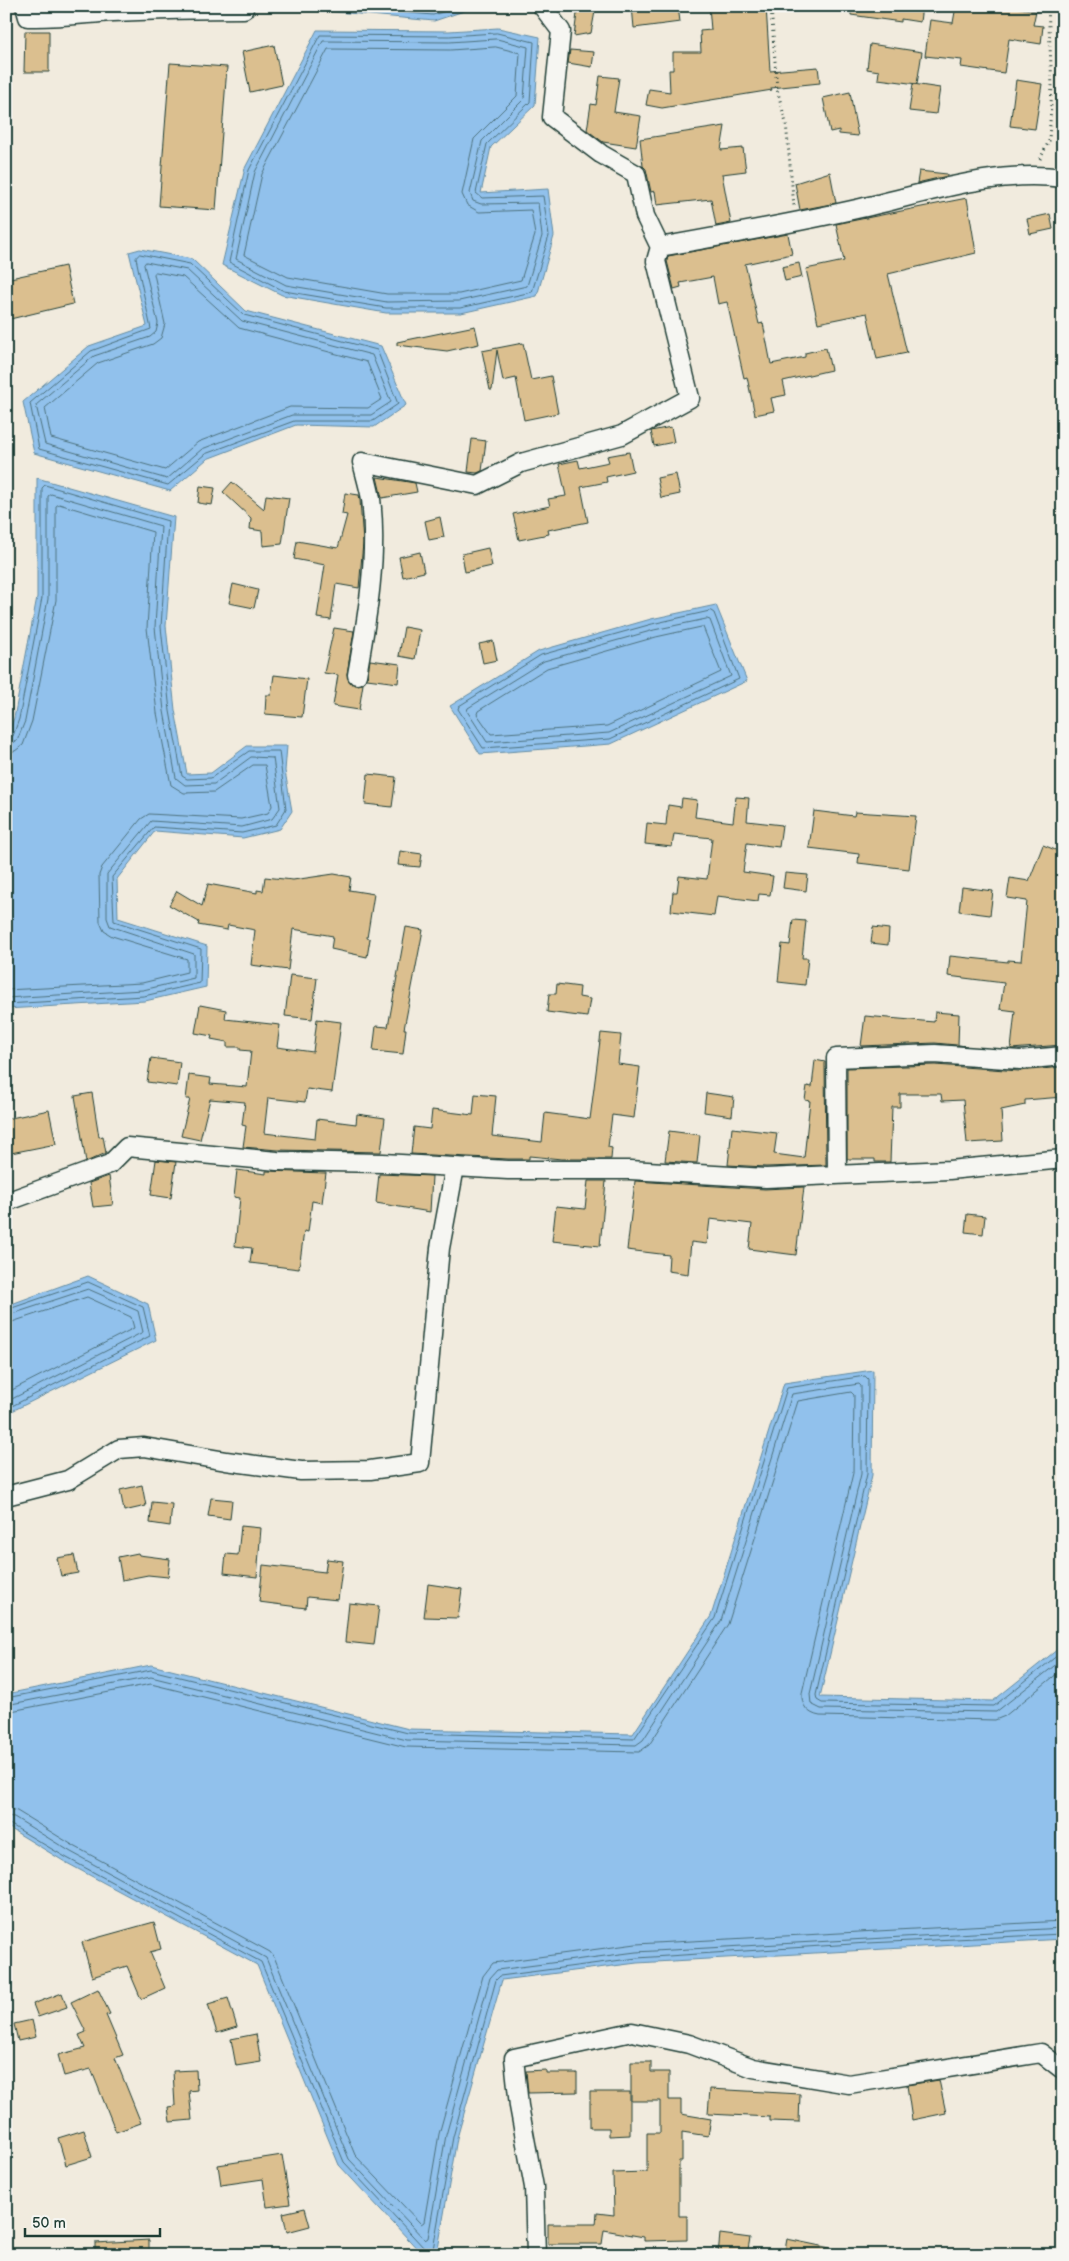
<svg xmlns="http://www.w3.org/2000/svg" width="1069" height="2261" font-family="'Balsamiq Sans',sans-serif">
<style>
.water{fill:#91c1ec;stroke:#638ca2}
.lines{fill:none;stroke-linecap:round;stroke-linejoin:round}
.shore{stroke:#4d727e;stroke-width:1}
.building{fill:#dbbf8f;stroke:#1f3d34}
.minor-casing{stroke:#1f3d34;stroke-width:21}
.path{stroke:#1f3d34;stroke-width:3;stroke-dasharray:1 4;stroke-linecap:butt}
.minor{stroke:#f6f6f2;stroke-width:18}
</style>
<rect width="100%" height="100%" fill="#f1ebde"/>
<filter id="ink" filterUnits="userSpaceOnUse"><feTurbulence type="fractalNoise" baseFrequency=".02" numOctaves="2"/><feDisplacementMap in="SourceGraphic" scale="10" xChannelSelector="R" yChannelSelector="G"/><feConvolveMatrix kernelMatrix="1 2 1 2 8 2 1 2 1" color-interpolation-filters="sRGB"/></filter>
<g filter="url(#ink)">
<!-- water -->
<path class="water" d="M317 6H479L434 21 327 11Z
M498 28 540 37 535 105 491 147 481 193 548 189 554 236 537 296 461 313H386L282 295 222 265 245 168 317 30 449 31Z
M140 249 192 259 246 311 381 346 406 405 374 427 296 425 207 459 170 491 34 453 23 402 89 346 147 326 129 252Z
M37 478 174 517 166 626 175 710 187 774 211 773 247 746H287L285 771 292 811 280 829 243 838 155 831 117 879 118 918 207 946 206 987 145 1001 6 1009V740L14 718 37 597Z
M716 605 747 681 611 744 480 754 450 706 539 651 651 619Z
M88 1276 148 1304 156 1340 6 1414V1306Z
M873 1370 872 1475 820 1697 993 1701 1063 1645V1939L637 1963 502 1980 457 2138 437 2255H423L339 2165 257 1965 65 1862 6 1826V1694L151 1665 409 1729 633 1734 711 1616 784 1383Z"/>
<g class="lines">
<!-- shore -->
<path class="shore" d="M328 6 433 15 462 6
M497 33 534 42 530 102 487 144 476 193 482 198 543 196 549 236 532 292 460 308H386L284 291 229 262 249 170 320 35 449 36Z
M497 39 528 47 524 99 482 141 470 193 473 201 481 204 538 203 542 236 527 286 459 301 387 302 286 285 236 259 255 172 323 41 449 42Z
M496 47 520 53 517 96 474 139 462 194 467 205 479 212 531 210 535 235 521 280 459 294H387L288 277 244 255 262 174 328 49 450 50Z
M140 254 190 264 244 315 377 350 398 404 373 421H294L205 454 168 485 39 449 30 403 91 351 151 329 136 258Z
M146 262 187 270 242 321 372 355 391 402 371 415H292L202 449 167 479 45 444 36 405 94 356 150 337 156 332 158 323 144 265Z
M156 272 183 277 239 328 367 362 382 399 368 408 290 407 198 442 165 470 51 438 45 408 98 363 153 344 161 338 165 324 154 274Z
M711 611 714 613 739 679 610 739 483 748 458 709 459 706 541 655 652 624Z
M707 619 710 620 731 676 609 733 487 742 467 711 468 708 544 661 654 630Z
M703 627 721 672 607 726 491 734 477 714 478 711 547 668 656 637Z
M6 739 13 736 19 719 42 598V488L45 485 168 521 161 627 170 711 182 776 187 779 211 778 249 751H279L286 809 276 825 242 833 154 827 112 877 114 921 201 949 200 983 144 996 6 1004
M6 745 17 741 25 721 48 599V496L51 494 161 526 155 627 164 711 176 778 185 785 214 784 251 757 273 758 280 808 272 819 242 827 151 821 107 874V918L110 926 194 954V978L143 990 6 998
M6 753 15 751 23 745 32 721 56 600V506L59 504 153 532 147 628 157 713 171 785 184 793 214 792 253 765H265L272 806 268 813 241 819 149 814 141 819 102 867 99 875 100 922 104 931 112 936 187 959V972L142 983 6 990
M6 1310 88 1282 143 1307 150 1336 6 1409
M6 1316 88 1289 138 1311 143 1332 6 1402
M6 1324 87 1297 131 1317 134 1328 6 1393
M6 1698 151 1670 408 1733 634 1739 715 1618 787 1388 865 1376 868 1379 867 1474 816 1695 817 1700 822 1703 994 1706 1063 1651
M6 1705 151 1677 407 1740 636 1745 643 1740 721 1621 792 1394 859 1384 861 1386V1474L810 1694 811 1704 821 1709 996 1712 1063 1659
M6 1712 151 1684 406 1747 639 1752 649 1745 728 1624 798 1401 851 1392 854 1395 853 1473 802 1693C801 1706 808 1714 820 1716L995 1720 1005 1716 1063 1669
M6 1808 17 1811 74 1846 270 1952 275 1959 355 2155 421 2224 424 2222 439 2134 483 1976 493 1963 636 1944 1063 1921
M6 1816 14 1817 71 1852 266 1958 349 2159 425 2240 428 2238 446 2135 490 1978 497 1970 636 1952 1063 1928
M6 1822 67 1858 261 1962 344 2162 425 2249 426 2255
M432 2255 453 2137 496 1980 500 1976 637 1958 868 1943 1063 1934"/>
</g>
<!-- building -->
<path class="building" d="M578 6H596L591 33 574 36Z
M632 6H678L680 22 634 28Z
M709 6H766L770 71 818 67 820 83 771 88 772 90 662 108 646 105 649 89 670 92 669 70H673V52H701L700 31 711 30Z
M851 6H922L920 22 901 19V22L851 15Z
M956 6H1009L1036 11 1033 25 1043 26 1041 44 1009 39 1004 73 961 67 962 60 925 56 930 20 953 23Z
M25 31H49V72H24Z
M870 44 922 52 917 84 878 79 879 71 867 69Z
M274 45 282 85 250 92 242 52Z
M570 50 594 52 592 67 568 63Z
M170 63 227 67 216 210 159 206Z
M600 76 619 78 614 112 641 116 636 147 603 142 587 130 591 104 596 105Z
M1016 80 1042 84 1035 129 1010 126Z
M913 84 940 88 936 114 909 111Z
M850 92 854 116 858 136 839 134V130L830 132 823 98Z
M725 126 721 150 743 148 746 171 722 174 731 223 716 226 711 199 657 205 655 191 651 192 646 169 643 166 640 139Z
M919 171 947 174V176L917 183Z
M830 172 836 203 800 210 795 183Z
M967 198 976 253 888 274 907 353 877 359 867 313 818 323 806 269 844 261 836 224Z
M1050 214 1053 229 1030 234 1027 219Z
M788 234 792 254 745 264 759 324 763 323 771 364 805 357V353L826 348 831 370 783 381 786 395 771 398 774 411 755 415 747 377 744 378 727 302 718 304 713 277 680 283 681 287 674 289 667 261 668 256Z
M799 263 802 277 785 281 782 267Z
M65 266 73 304 6 320V279Z
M475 326 479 344 447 351 397 345V342Z
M523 343 531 380 551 376 558 413 524 420 516 378 503 381 497 350 492 390H490L482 351Z
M671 427 674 442 654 446 651 431Z
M472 439 486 441 482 471 477 473 468 472Z
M629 452 633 471 606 477 607 482 581 487 588 522 548 530 549 534 519 540 513 514 550 506 548 499 566 496 559 464 578 460 580 468 609 462 607 456Z
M676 474 680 494 661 498 657 478Z
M377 477 415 483 417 492 382 498Z
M232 482 264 509 266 495 289 498 282 544 263 546 262 531 250 529 251 518 223 492Z
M200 486 215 488 212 505 198 503Z
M345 493 359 495 360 500 363 543 359 588 336 584 331 620 317 618 325 565 294 559 297 541 338 548 347 515 342 514Z
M440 517 444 537 429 540 425 521Z
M488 548 492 566 465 572 462 554Z
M420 552 424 572 403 577 399 557Z
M233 584 258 590 254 608 229 603Z
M404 627 420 630 415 659 399 656Z
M334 628 354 631 347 674 351 683 356 685 363 684 359 710 333 706 338 675 324 673Z
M493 641 497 660 483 663 479 644Z
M370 660 400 664 398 683 367 679Z
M274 675 307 679 302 717 265 714 266 695H271Z
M368 774 396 777 392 807 365 804Z
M736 797 749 798 747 821 782 825 779 847 747 843 743 872 773 876 770 895 759 894 758 901 717 896 714 916 671 911 673 892H677L679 876 707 879 712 838 674 834 672 847 645 844 647 823 666 825 668 805 681 807 682 798 697 800 695 817 733 822Z
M814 811 854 816 855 812 916 816 909 869 858 863 859 854 809 848Z
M1043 845 1063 853 1062 1045 1011 1049 1015 1011 1000 1009 1004 983 948 976 950 956 1008 962V960L1021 961 1027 901 1007 898 1010 878 1029 881Z
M400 851 422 854 420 867 398 865Z
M785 873 808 875 806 891 783 888Z
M334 874 351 877 349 890 374 894 367 938 370 939 367 957 331 949 333 936 293 929 288 970 251 965 255 930 228 925 227 930 198 925 199 922 169 905 177 891 202 906 208 884 257 893V890L263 891 265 877 293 880Z
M962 887 993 891 990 915 959 911Z
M793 920 806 921 802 958H808L805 985 778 982 782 944 790 945Z
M406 927 423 930 404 1029H406L403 1054 373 1051 376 1026 388 1027Z
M873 927 889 929 888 945 871 943Z
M290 975 317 978 312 1019 285 1016Z
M557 984 580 987 579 997 590 999 587 1017 547 1012 549 994H556Z
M200 1005 226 1010 225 1019 280 1025 277 1047 313 1052 317 1019 341 1022 332 1092 307 1089 305 1102 268 1098 264 1133 315 1139 317 1119 356 1124 357 1114 385 1118 381 1152 278 1150 243 1147 246 1126 242 1125 245 1102 210 1099 200 1140 181 1136 190 1099H186L189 1075 211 1078 210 1084 247 1087 251 1051 240 1050V1047H227V1042L211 1039 212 1036 195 1033Z
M935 1012 959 1014 958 1045 967 1046 935 1043 861 1046 865 1016 934 1022Z
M601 1033 621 1035 618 1064 640 1067 634 1118 612 1115 608 1147 612 1148 611 1159H562L529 1156V1159H508L411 1154 414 1127 430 1129 432 1110 473 1115 475 1094 496 1096 492 1136 542 1142 545 1113 590 1119Z
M151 1058 180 1062 177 1086 147 1082Z
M815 1060 825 1062 826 1165 766 1167 728 1165 732 1128 777 1133 774 1154 804 1158 810 1101 805 1100 807 1086 812 1087Z
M935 1065 1019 1071 1063 1067V1097L1025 1100V1105L1001 1110 1003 1141 967 1143 963 1100 942 1101 941 1094H900V1107H892L890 1162H875V1159H847V1068Z
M92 1093 99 1137 103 1136 106 1153 86 1162 75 1096Z
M706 1093 734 1097 732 1116 704 1112Z
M49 1110 56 1144 6 1154V1119Z
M669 1131 700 1135 697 1163 665 1161Z
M156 1160 176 1162 171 1198 151 1195Z
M237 1170 266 1174V1171L326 1173 322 1203 312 1201 308 1232 304 1231 299 1269 250 1263 252 1248 235 1246 240 1198 234 1197Z
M379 1174 432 1176 430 1212 376 1203Z
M109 1176 113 1205 93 1207 89 1183Z
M588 1181H606L600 1246 552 1241 556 1206 585 1209Z
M635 1181 765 1189 804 1187 796 1255 749 1249 752 1224 710 1219 707 1244 691 1242 688 1274 668 1271 669 1255 627 1250Z
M967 1214 985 1216 983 1234 965 1232Z
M142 1485 146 1506 124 1511 120 1490Z
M211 1498 232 1500 230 1519 208 1516Z
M152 1502 172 1504 170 1526 150 1523Z
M241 1526 261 1528 257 1577 224 1573 226 1554 238 1555Z
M138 1553 139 1555 170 1559 168 1577 148 1575 122 1580 118 1557Z
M74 1555 78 1573 61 1576 57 1558Z
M327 1559 343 1561 338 1600 307 1597 306 1608 259 1602 263 1565 325 1572Z
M428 1584 462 1589 458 1618 424 1617Z
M349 1603 379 1606 374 1645 345 1642Z
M154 1922 161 1949 150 1952 165 1988 141 1999 127 1966 92 1977 82 1942Z
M98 1989 110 2014 106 2015 123 2055 115 2058 141 2123 116 2132 91 2069 64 2076 58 2055 85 2048 79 2035 86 2032 71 2002Z
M62 1993 67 2007 38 2017 33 2004Z
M228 1998 237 2027 217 2033 208 2004Z
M32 2020 36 2037 18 2041 14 2024Z
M256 2034 261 2062 236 2066 231 2039Z
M631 2062H651V2072H669V2100H681V2114L711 2119 708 2136 682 2132V2161H679V2216H687V2240L644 2241V2237L604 2230 602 2244H548V2224H596L597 2213 614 2215 613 2173 647 2172V2133H660V2101H631Z
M196 2070 197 2090 189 2091 192 2120 170 2122 168 2107 175 2106 173 2071Z
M546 2070V2073H577V2092L528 2093 526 2071Z
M939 2080 946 2113 912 2120 907 2085Z
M710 2089 800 2094 799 2122 770 2121V2117L708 2114Z
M590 2092H630V2135L609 2136V2128H590Z
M84 2130 92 2157 66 2165 58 2138Z
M282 2155 290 2204 267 2207 263 2179 221 2185 218 2165Z
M305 2208 310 2226 287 2232 283 2213Z
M720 2234 750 2238 747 2255H718Z
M787 2239 830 2248V2255H784Z
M149 2240V2255H95V2243Z"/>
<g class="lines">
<defs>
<path id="minor" d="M25 6 28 17C57 18 84 14 113 12 156 10 200 9 244 9
M542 6 561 31 552 117 601 154 636 174 645 216 660 247C727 235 795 223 861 208 928 193 994 169 1063 178
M357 675C367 618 378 557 371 499 369 487 365 474 362 462L477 485 521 463 622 435 690 398 656 261 660 247
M837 1175 836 1058 935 1054 1020 1060 1063 1056
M6 1202 110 1164 127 1147 277 1161 383 1163 508 1170H630L766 1178 949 1170 1063 1159
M6 1496 68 1480 119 1449 144 1447 226 1461 301 1471 370 1470 420 1463 440 1248 455 1167
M536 2255 534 2187 519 2106 514 2058 632 2032 689 2044 753 2068 849 2084 1041 2053 1063 2070"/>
</defs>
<!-- minor casing -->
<use href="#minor" class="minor-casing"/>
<!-- path -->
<path class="path" d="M771 6 777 89 786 123 794 206
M1040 159 1049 141 1052 86 1048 6"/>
<!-- minor -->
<use href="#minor" class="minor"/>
</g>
</g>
<!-- margin -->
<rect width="1069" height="2261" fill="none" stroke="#f6f6f2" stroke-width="25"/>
<rect x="12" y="12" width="1044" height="2236" fill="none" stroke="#1f3d34" stroke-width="2" filter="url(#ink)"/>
<!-- scale -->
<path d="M25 2228v8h135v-8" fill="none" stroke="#1f3d34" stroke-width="2.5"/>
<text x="32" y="2228" font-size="15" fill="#1f3d34" stroke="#f6f6f2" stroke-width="4" paint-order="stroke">50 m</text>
</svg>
